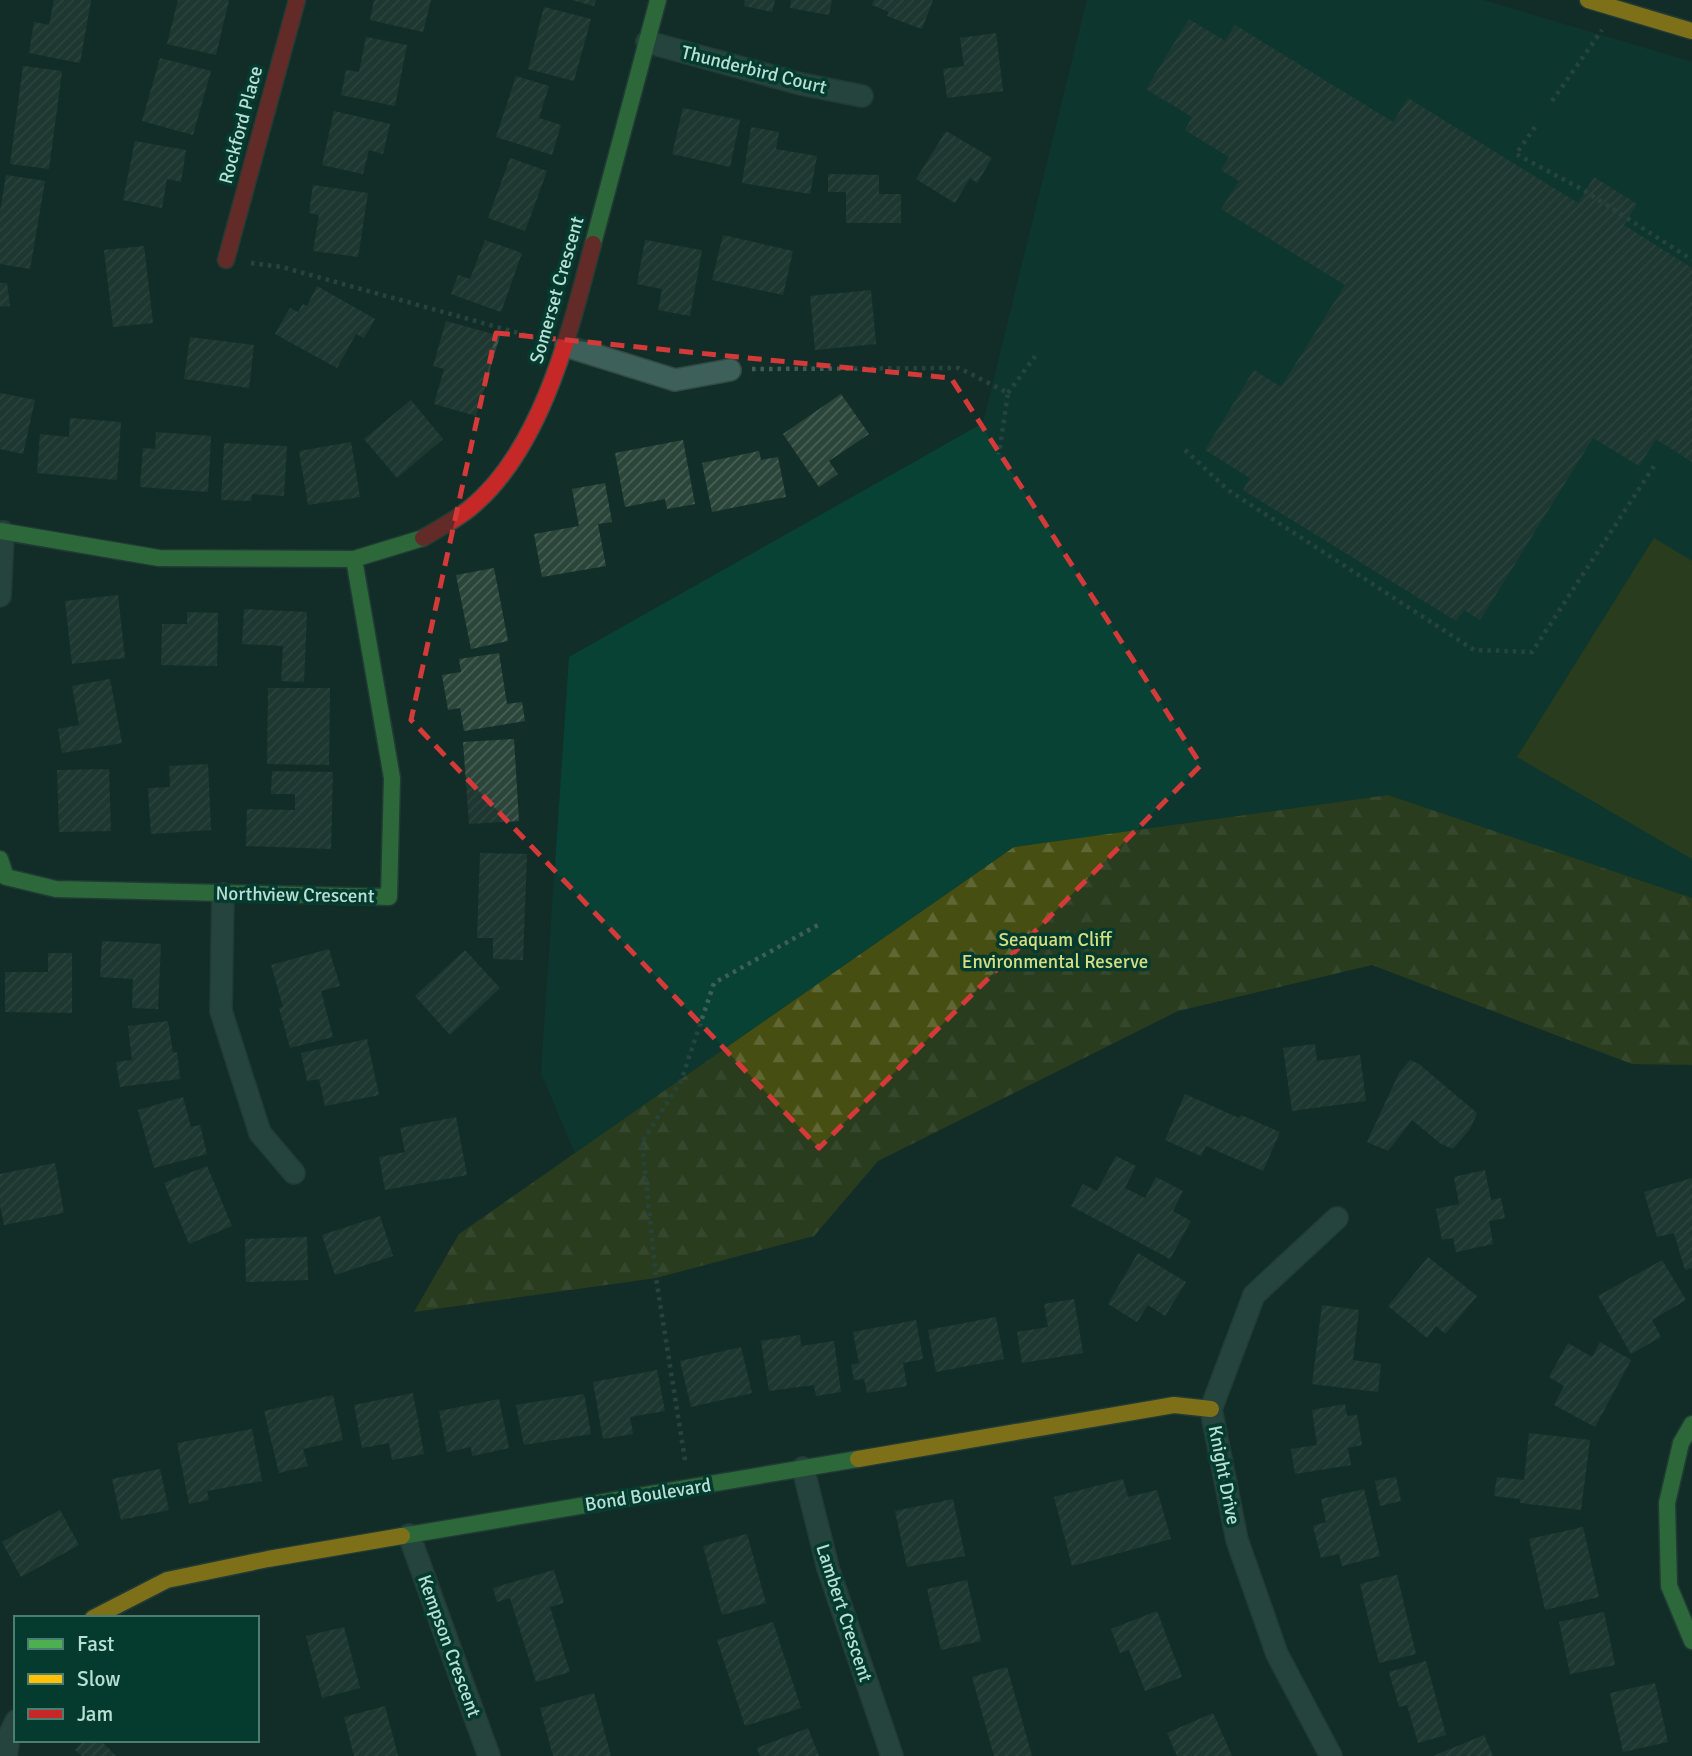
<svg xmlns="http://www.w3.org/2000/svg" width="1692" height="1756" font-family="Signika,sans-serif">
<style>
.built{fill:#084235}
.forest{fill:url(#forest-firs)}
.park{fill:#474e12}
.building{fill:url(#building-hatch)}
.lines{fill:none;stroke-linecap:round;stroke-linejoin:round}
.street-casing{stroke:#344b44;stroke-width:24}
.fast-casing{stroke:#344b44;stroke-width:19}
.slow-casing{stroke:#344b44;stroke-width:19}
.jam-casing{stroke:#344b44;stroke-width:19}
.path{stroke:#405e58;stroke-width:4.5;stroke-dasharray:3.5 5;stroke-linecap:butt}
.street{stroke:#3d615a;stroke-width:21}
.fast{stroke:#4caf50;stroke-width:16}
.slow{stroke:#ffc107;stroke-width:16}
.jam{stroke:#c62828;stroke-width:16}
.marked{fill:none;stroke:#d33a39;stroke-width:5;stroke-dasharray:14 9;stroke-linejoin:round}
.labels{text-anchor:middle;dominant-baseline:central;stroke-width:7;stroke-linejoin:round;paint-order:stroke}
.street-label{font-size:19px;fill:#b6e0d3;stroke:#053b2f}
.park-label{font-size:19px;fill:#d6df80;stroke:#053b2f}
</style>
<defs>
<pattern id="forest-firs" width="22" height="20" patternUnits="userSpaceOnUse" patternTransform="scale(1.75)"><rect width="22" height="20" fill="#474e12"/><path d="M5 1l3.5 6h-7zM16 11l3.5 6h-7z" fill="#5f6734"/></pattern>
<pattern id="building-hatch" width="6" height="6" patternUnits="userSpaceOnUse" patternTransform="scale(1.75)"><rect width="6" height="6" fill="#2c453b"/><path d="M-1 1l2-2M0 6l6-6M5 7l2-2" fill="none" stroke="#486056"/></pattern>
</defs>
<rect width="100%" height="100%" fill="#122e28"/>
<!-- built -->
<path class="built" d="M1087 0H1483L1692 62V898L1388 795 1014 847 575 1153 541 1073 569 657 983 423Z"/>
<!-- forest -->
<path class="forest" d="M1388 795 1692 898V1065L1632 1064 1372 965 1178 1011 878 1161 814 1236 656 1278 414 1312 459 1234 1014 847Z"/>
<!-- park -->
<path class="park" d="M1654 538 1692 561V859L1517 757Z"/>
<!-- building -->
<path class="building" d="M54 0H91L80 63 29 53 34 22 49 25Z
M178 0H229L216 55 167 44Z
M374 0H431L423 32 370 20Z
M572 0H596L594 6Z
M745 0H775L772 12 744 6Z
M791 0H832L829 15 790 8Z
M874 0H933L922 29 887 16 889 12 872 5Z
M544 7 591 19 574 81 528 69Z
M1189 19 1225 41 1235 25 1393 122 1408 98 1578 203 1594 177 1637 204 1624 225 1692 268V462L1656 439 1639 466 1593 438 1480 620 1464 610 1456 621 1243 490 1250 478 1205 450 1254 370 1281 387 1345 285 1221 209 1239 181 1221 170 1229 157 1185 130 1192 117 1146 89Z
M996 33 1003 91 947 98 943 69 964 66 960 38Z
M366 37 407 45 395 106 341 95 346 70 359 72Z
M160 58 211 71 193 135 142 121Z
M23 66 62 71 49 169 10 164Z
M516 76 549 86 539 118 561 125 552 155 496 137Z
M683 108 740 120 730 167 672 154Z
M334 111 390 124 383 154 369 150 363 174 322 165Z
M751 127 779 132 776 149 817 156 810 194 742 183Z
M946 131 992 158 977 183 970 178 955 203 916 179Z
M135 141 186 150 181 182 167 179 162 208 123 200Z
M510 158 547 171 525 231 488 218Z
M828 174 879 175V194H901V223H846V192H828Z
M6 175 45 181 30 269 0 264V212Z
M313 185 368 193 358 257 313 251 319 215 309 213Z
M723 235 793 251 783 295 712 280Z
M485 240 522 253 501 312 451 294 458 275 470 279Z
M645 240 702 250 690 316 658 310 662 289 637 284Z
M144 246 153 323 113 327 104 250Z
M0 283H7L10 306 0 307Z
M317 286 375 319 364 338 356 334 337 368 275 334 290 308 298 312 303 304 307 306Z
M871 290 876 344 815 350 810 296Z
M446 321 500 336 476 416 434 404 444 369 433 366Z
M190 337 254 345 249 388 184 379Z
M0 393 35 400 23 454 0 449Z
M841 394 869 434 829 461 838 474 819 487 783 434Z
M411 400 443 439 397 478 364 439Z
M70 418 121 422 117 480 37 473 40 434 69 437Z
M156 432 211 436 208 492 140 487 143 448 155 449Z
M683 440 695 504 667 509 665 499 625 507 615 453Z
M351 442 360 497 308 505 299 451Z
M224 443 287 446 284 496 252 494 251 501 221 500Z
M759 451 761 460 778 457 786 497 712 512 702 463Z
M605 483 612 522 598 524 606 566 542 577 534 534 579 526 572 489Z
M494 568 508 641 471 649 456 575Z
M118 595 125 658 72 664 65 601Z
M244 609 307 612 304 682 281 681 283 646 242 644Z
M187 612 218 613 217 666 161 665 162 624H187Z
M499 653 507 704 522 702 525 721 464 731 460 708 448 710 442 675 461 672 459 659Z
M110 679 122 743 62 753 58 729 79 725 72 686Z
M268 688H330L329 765 267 764Z
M514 739 519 821 469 824 463 742Z
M208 764 211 830 151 834 148 788 170 787 169 766Z
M109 769 111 831 59 832 57 770Z
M272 771 333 772 331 849 246 846 247 809 295 810V794H271Z
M480 853 527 854 523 960 493 959V938H477Z
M102 941 161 944 158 1009 132 1008 133 979 100 977Z
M329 949 340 986 321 991 333 1037 290 1048 279 1008 283 1007 271 965Z
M465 950 500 988 450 1035 415 996Z
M48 953H72V1013L5 1012V972H48Z
M168 1021 173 1053 177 1052 180 1079 120 1087 116 1062 132 1060 128 1026Z
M367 1039 379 1095 325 1106 319 1079 307 1081 301 1053Z
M1315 1044 1317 1061 1360 1055 1366 1101 1292 1111 1283 1048Z
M1410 1060 1419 1064 1477 1113 1470 1129 1453 1149 1441 1144 1412 1120 1388 1151 1367 1142 1399 1073Z
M1185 1094 1239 1118 1241 1115 1280 1132 1263 1171 1206 1146 1201 1156 1165 1140Z
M183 1097 191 1127 200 1125 207 1154 154 1168 138 1110Z
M456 1117 467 1175 385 1190 379 1157 405 1152 400 1128Z
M1116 1156 1136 1166 1125 1188 1145 1198 1156 1177 1183 1191 1173 1211 1191 1221 1170 1259 1071 1206 1083 1184 1097 1191Z
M55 1163 64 1213 4 1225 0 1205V1174Z
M207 1166 232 1226 189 1244 164 1183Z
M1485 1170 1491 1200 1501 1198 1505 1218 1489 1221 1493 1244 1456 1252 1453 1238 1442 1240 1436 1209 1459 1204 1454 1177Z
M1692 1178V1268L1685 1270 1674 1233 1657 1237 1644 1192Z
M380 1216 393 1256 335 1275 322 1235Z
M307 1237 308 1280 246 1282 245 1239Z
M1138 1253 1186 1282 1165 1316 1148 1305 1137 1322 1108 1304Z
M1428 1257 1477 1296 1445 1334 1436 1326 1427 1338 1388 1306Z
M1662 1260 1686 1300 1652 1320 1661 1337 1631 1354 1598 1296Z
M1074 1299 1083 1353 1022 1363 1017 1332 1048 1327 1044 1304Z
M1322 1305 1359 1310 1353 1360 1381 1364 1378 1392 1312 1384Z
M996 1317 1004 1359 936 1372 928 1330Z
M916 1320 923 1359 903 1363 907 1386 867 1393 864 1379 854 1380 851 1365 859 1363 853 1332Z
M800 1335 801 1346 834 1341 841 1392 816 1396 814 1385 769 1391 761 1341Z
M1600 1342 1631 1360 1595 1427 1554 1405 1564 1386 1549 1377 1568 1343 1592 1357Z
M741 1347 752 1393 691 1407 680 1361Z
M657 1370 665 1411 630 1417 633 1434 603 1439 593 1382Z
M413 1393 424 1454 392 1460 389 1443 362 1448 354 1405Z
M584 1394 591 1434 524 1445 516 1405Z
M333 1395 343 1440 303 1449 308 1466 279 1473 264 1411Z
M499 1399 509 1448 472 1456 471 1447 447 1452 439 1411Z
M1345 1404 1347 1416 1357 1415 1362 1445 1348 1448 1351 1465 1295 1474 1291 1449 1317 1445 1312 1410Z
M252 1429 262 1481 207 1491 209 1500 189 1504 177 1443Z
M1529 1433 1590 1440 1581 1510 1520 1503V1499L1494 1496 1497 1477 1524 1480Z
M160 1469 169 1510 121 1520 112 1479Z
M1396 1477 1401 1501 1380 1506 1375 1481Z
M1123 1479 1128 1497 1157 1490 1171 1539 1072 1566 1054 1497Z
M1364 1489 1380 1556 1342 1566 1339 1554 1321 1558 1313 1526 1326 1522 1321 1499Z
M953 1499 965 1556 907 1567 895 1511Z
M60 1510 79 1545 21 1577 2 1542Z
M1583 1527 1599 1597 1545 1610 1529 1539Z
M747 1534 766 1603 722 1615 703 1546Z
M554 1570 564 1603 550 1607 570 1672 536 1682 510 1598 497 1602 493 1588Z
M1397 1575 1416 1654 1379 1663 1360 1584Z
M967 1580 981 1641 941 1650 927 1589Z
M1157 1611 1182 1677 1145 1691 1129 1650 1120 1653 1111 1629Z
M1604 1612 1615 1665 1570 1674 1559 1622Z
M773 1622 801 1708 745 1726 717 1640Z
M344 1627 360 1688 322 1698 306 1636Z
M1426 1661 1446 1735 1418 1743 1407 1705 1399 1707 1389 1672Z
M1007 1667 1032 1756H994L972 1677Z
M1655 1683 1668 1742 1623 1752 1610 1693Z
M594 1693 611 1756H553L540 1708Z
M385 1706 398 1756H354L344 1717Z
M1213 1713 1232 1756H1177L1167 1733Z
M808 1728 819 1756H760L757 1748Z
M1484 1735 1493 1756H1433Z
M84 1740H100L116 1756H82L75 1750Z"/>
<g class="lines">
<defs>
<path id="street" d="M647 42 801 84 862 96
M566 346 675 380 730 370
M0 596 3 532
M223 894 221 1011 260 1133 294 1173
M803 1468 828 1568 892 1756
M409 1535 489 1756
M6 1756 9 1736 16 1721
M1331 1756 1277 1654 1237 1540 1211 1409 1254 1295 1337 1218"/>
<path id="fast" d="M593 244 658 0
M0 531 159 558 354 559 423 538
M0 859 6 877 56 889 389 897 392 778 354 559
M1692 1424 1681 1443 1667 1503 1669 1586 1692 1641
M402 1536 858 1459"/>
<path id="slow" d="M1588 0 1692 31
M858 1459 1174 1405 1211 1409
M93 1618 167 1580 268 1559 402 1536"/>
<path id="jam" d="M226 260 297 0
M423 538C438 529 455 520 469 509 542 450 570 331 593 244"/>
</defs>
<!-- street casing -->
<use href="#street" class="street-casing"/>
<!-- fast casing -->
<use href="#fast" class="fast-casing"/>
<!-- slow casing -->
<use href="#slow" class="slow-casing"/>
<!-- jam casing -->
<use href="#jam" class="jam-casing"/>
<!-- path -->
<path class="path" d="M1552 101 1602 30
M1535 127 1516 154 1585 191 1692 260
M251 263 282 267 540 339
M752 369 959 368 1008 393 999 454
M1008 393 1036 355
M1185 450 1228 490 1474 650 1532 652 1656 463
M685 1460 656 1278 642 1142 681 1081 714 983 818 925"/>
<!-- street -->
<use href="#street" class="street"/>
<!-- fast -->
<use href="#fast" class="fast"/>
<!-- slow -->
<use href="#slow" class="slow"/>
<!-- jam -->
<use href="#jam" class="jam"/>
</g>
<!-- marked area -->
<path d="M0 0H1692V1756H0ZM496 333 951 378 1201 765 819 1148 411 720Z" fill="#122e28" fill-opacity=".55" fill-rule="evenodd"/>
<path class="marked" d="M496 333 951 378 1201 765 819 1148 411 720Z"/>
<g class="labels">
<!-- street labels -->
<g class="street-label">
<text transform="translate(754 70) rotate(14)">Thunderbird Court</text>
<text transform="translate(241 125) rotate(-75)">Rockford Place</text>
<text transform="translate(557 290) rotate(-74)">Somerset Crescent</text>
<text transform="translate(295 895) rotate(1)">Northview Crescent</text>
<text transform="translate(1224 1475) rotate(79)">Knight Drive</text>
<text transform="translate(648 1495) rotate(-9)">Bond Boulevard</text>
<text transform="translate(844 1613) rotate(72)">Lambert Crescent</text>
<text transform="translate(449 1646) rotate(70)">Kempson Crescent</text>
</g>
<!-- park labels -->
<g class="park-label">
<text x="1055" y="940">Seaquam Cliff<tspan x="1055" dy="22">Environmental Reserve</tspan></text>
</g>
</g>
<!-- legend -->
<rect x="14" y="1616" width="245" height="126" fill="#053b2f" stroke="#4c7d71" stroke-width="2"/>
<rect x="28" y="1639" width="35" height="10" fill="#4caf50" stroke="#4c7d71" stroke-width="2"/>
<text x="77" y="1651" font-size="21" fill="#b6e0d3">Fast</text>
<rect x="28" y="1674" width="35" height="10" fill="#ffc107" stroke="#4c7d71" stroke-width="2"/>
<text x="77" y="1686" font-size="21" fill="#b6e0d3">Slow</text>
<rect x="28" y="1709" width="35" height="10" fill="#c62828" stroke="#4c7d71" stroke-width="2"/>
<text x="77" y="1721" font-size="21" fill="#b6e0d3">Jam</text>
</svg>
